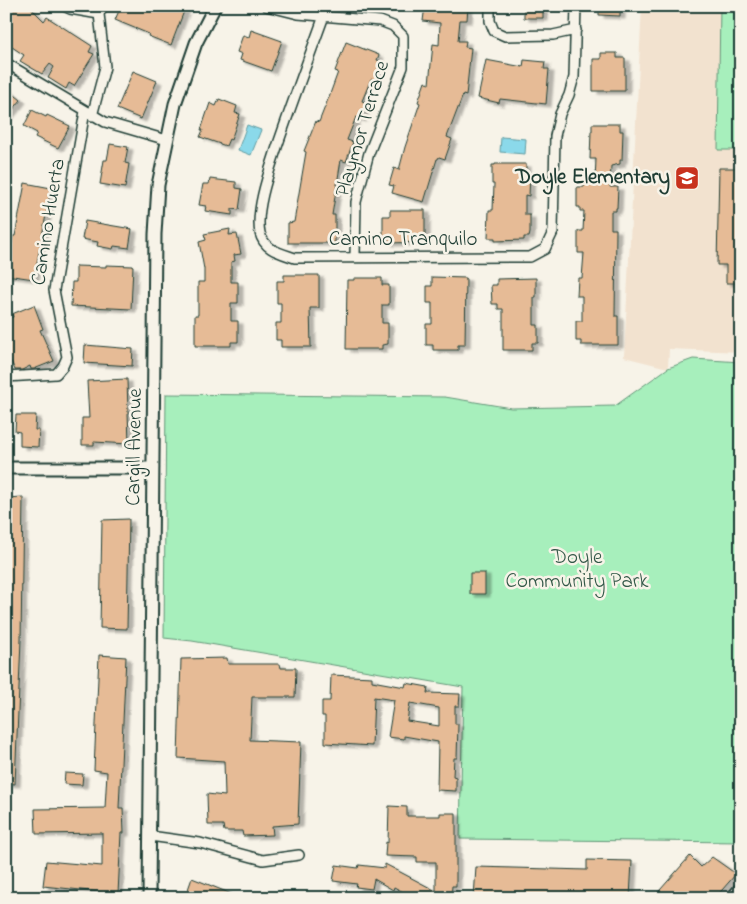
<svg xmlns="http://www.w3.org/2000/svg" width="747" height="904" font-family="'Indie Flower',sans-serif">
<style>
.built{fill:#f2e2cf}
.green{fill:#a7efbc;stroke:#639678}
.water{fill:#8bd9ea;stroke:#609ba1}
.building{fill:#e6bb96;stroke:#1f3d34;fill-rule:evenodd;filter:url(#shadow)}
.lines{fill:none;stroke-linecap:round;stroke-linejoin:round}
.minor-casing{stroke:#1f3d34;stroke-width:12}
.tertiary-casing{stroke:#1f3d34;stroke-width:15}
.minor{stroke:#f7f3e8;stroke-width:9}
.tertiary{stroke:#f7f3e8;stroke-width:11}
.labels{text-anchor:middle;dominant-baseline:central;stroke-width:5;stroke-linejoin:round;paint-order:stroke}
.street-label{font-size:21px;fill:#1f3d34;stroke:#f7f3e8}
.poi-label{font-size:21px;font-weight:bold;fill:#1f3d34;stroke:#f7f3e8;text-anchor:end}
.park-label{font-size:21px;fill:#335848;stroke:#f7f3e8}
</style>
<defs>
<filter id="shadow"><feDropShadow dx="5" dy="3" stdDeviation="1" flood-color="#0004"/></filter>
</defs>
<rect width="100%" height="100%" fill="#f7f3e8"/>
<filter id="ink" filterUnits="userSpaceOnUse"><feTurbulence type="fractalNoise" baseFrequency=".02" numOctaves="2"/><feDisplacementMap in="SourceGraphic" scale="10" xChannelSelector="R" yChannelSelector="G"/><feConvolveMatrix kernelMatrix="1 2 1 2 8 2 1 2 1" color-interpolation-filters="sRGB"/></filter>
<g filter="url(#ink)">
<!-- built -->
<path class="built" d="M642 6H741V352L669 349 668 368 624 357Z"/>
<!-- green -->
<path class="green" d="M720 6H741V150H718Z
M693 359 741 362V842L460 839 463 687 192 641 164 638 166 394 445 397 511 408 615 406 668 368Z"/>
<!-- water -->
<path class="water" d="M247 125 261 130 251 155 238 150Z
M501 137 526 139 525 154 500 152Z"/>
<!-- building -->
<path class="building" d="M6 6H29L44 21 47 17 92 46 89 52 94 54 74 86 69 83 66 89 50 79 48 78 54 67 50 64 42 74 20 61 24 55 6 43Z
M121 6H186L171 45 148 36 149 34 115 20Z
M425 6H468L467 20H460L458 41H466L465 47 471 48 466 96 463 95 447 137 452 139 445 159 439 157 438 159H437L424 202 392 193 394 186 389 185 394 168 399 170 405 147 420 103 418 102 425 82 429 84 433 44 439 45 440 23 423 21Z
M524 6H543V18H524Z
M599 6H620V16L599 15Z
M251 30 282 41 271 71 240 60 242 54 237 52 243 35 249 37Z
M346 42 379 55 377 60 383 62 376 81 371 79 362 101 367 103 361 119 356 117 347 140 353 142 346 162 341 160 332 215H335V243H288V223L294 222 306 152 304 151 316 121 319 122 330 94 338 72 335 71Z
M601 53H617V58H625V91H593V59H601Z
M486 60 523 67 524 60 545 62 544 69H549L546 104 500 99 499 103 478 98Z
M133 71 157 81 141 119 117 109Z
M6 88 21 100 6 118Z
M219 99 237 106 235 113 240 114 231 140 229 139 226 146 200 137 203 130H201L210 103 216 106Z
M32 110 46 117 47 115 70 126 58 148 35 137 37 133 24 126Z
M592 124H620V131H623L622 160H620V164L611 166 610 187H618L617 208H616V211H611V229H616L615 316H618V345H581V341H576V321H582V296H577L578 278H582L584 253H578V231H583L584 211H580V207H577V187H584V181H595L596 159H590L591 131H592Z
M110 144 128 147 125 163 129 164 125 188 100 184 104 160H107Z
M495 164H526V173H530L529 196 525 195V215H530V233L529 237H524V240L495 241V238H488L489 210H493L494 184H492V165H495Z
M719 168H741V283H726V265H717Z
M210 179 236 182V188L242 189 239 210 232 209V215L205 211 206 206 199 205 203 184H209Z
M25 183 51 188 34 279 6 275 13 236H15Z
M390 210H425V242L388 243V237H383V216H390Z
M85 221 132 229 129 248 114 246 113 249 97 246 98 242 82 239Z
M230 229 229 235 237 234 241 254 234 255 235 261 231 262V282H238V303H231V321H238V342H231V346H195V315H198V282H204V269L199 242 206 240 204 234Z
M106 265 133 266 131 309 71 306 72 282H76V266L106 267Z
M284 275H319V308H310L311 347H281V340H276V323H281V303H277V281H284Z
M432 277 466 278 465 345H458V350H433V345H426V324H432V303H427V286H432Z
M354 278H382V285H389V305H382V323H388V344L382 345V349H346L347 280H354Z
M536 278V297H534V325H538V343H532V350H503V309H498V304H492L491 285H497V279Z
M34 305 43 329 40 330 54 361 34 369H31L30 366 22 370H15L6 351V319L13 317 12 314Z
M85 345 133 349 132 366 84 363Z
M127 379 129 444 94 442V445H82V418H89L87 381Z
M16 415H36L35 430H39L38 447 20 446V432L15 431Z
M23 497 21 640 15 784 6 783V498Z
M129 519 127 629 100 628 102 520Z
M470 573H485V594H470Z
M99 655 126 657 119 808H123L124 833H121L118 894 43 886 46 861 102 866V833L36 834 35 809 105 808 107 772 94 770Z
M227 658 228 664H280L281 668H296L295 697H252L250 740 301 742 298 824 272 826 273 835 243 836 242 831H224L223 825H208L207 794 225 796 224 761 178 758 181 659Z
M331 675 372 677V681L405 687 406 683 428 687 427 693 460 694 459 706H455V724H458L457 758H454L453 776 456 777V791L437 790 438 742 404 736V739L388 737 394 700 374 697 372 746 325 743V716H322V701H330ZM410 703 439 708V726L407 721Z
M65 773 83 774 82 785 64 784Z
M389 806 407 807V816H440V813H456V886H452L451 898H414L394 887 393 890 374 879 372 889 356 887 357 884 333 881 336 865 358 868 359 865 385 868V864L436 891V862H417V857L385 856 386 842 388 843Z
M690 856 701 867 712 857 736 874 715 898H653Z
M587 860 632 861 630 898H474L476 867 587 870Z
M192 878 239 897V898H185Z"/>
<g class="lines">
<defs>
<path id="minor" d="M64 6 70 9 99 14
M266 6 298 14 380 21 393 26 403 36V67L369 153 356 202 355 256
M325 6 324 16C308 60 292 103 277 147 270 169 255 210 260 233 264 250 281 253 295 258L530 257 545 249 553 232 555 136 560 114 569 95 574 77 576 6
M490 6V21L494 31 505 36 553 35 576 30
M6 63 105 122 167 140
M92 116 105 67 99 14 103 6
M6 377 56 374 63 366 67 357 54 290 85 111
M150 836 200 843 263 860 299 855"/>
<path id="tertiary" d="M6 468H153
M149 898 155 234 158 185 175 104 196 43 215 6
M732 898 741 888"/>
</defs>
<!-- minor casing -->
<use href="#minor" class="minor-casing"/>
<!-- tertiary casing -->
<use href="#tertiary" class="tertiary-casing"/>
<!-- minor -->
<use href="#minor" class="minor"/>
<!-- tertiary -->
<use href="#tertiary" class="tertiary"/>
</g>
</g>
<!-- icons -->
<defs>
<symbol id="school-square" viewBox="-11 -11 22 22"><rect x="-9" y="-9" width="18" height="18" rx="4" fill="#c8321e" stroke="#f7f3e8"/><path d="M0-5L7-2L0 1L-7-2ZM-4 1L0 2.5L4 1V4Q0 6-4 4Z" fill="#fff"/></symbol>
</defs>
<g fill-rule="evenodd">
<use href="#school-square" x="673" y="164" width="28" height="28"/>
</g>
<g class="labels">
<!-- street labels -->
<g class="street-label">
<text transform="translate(363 129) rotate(-73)">Playmor Terrace</text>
<text transform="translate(49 222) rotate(-81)">Camino Huerta</text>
<text x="403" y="240">Camino Tranquilo</text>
<text transform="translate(135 447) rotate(-89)">Cargill Avenue</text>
</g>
<!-- poi labels -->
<g class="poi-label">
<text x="670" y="178">Doyle Elementary</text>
</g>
<!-- park labels -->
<g class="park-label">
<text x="577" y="558">Doyle<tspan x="577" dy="24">Community Park</tspan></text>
</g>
</g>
<!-- margin -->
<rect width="747" height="904" fill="none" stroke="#f7f3e8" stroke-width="25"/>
<rect x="12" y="12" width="722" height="879" fill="none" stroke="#1f3d34" stroke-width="2" filter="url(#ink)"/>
</svg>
